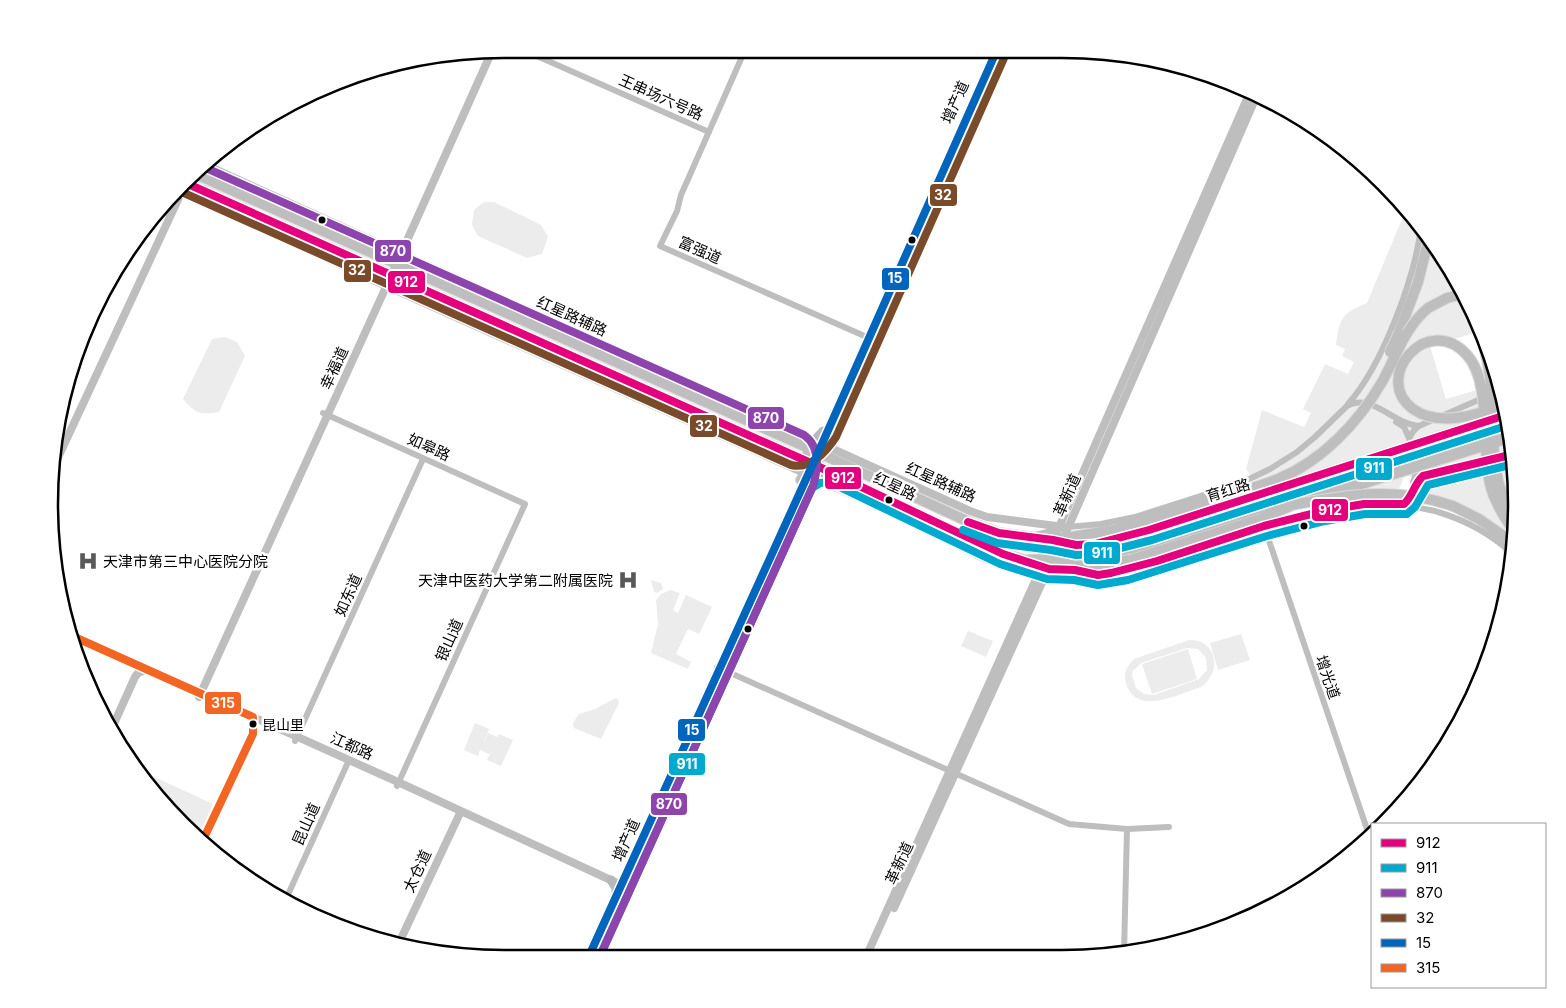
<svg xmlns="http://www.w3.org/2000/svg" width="1566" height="1008" font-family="Inter,'Noto Sans SC',sans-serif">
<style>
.green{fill:#ececec;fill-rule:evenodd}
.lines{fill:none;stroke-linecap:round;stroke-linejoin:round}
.primary-casing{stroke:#dbdbdb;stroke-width:12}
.trunk-casing{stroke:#dbdbdb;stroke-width:12}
.minor{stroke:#bebebe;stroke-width:6}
.tertiary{stroke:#bebebe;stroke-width:8}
.secondary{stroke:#b8b8b8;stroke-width:9}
.primary{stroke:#bebebe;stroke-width:10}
.trunk{stroke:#bebebe;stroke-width:10}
.primary-bridge-casing{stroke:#dbdbdb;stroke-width:12;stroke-linecap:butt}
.trunk-bridge-casing{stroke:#dbdbdb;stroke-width:12;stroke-linecap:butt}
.primary-bridge{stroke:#bebebe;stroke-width:10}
.trunk-bridge{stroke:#bebebe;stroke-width:10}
.bus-1-casing{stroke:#fff;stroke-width:11}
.bus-2-casing{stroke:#fff;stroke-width:11}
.bus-3-casing{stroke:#fff;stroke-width:11}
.bus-4-casing{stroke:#fff;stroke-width:11}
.bus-5-casing{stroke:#fff;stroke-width:11}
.bus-6-casing{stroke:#fff;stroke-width:11}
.bus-1{stroke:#e5007d;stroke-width:8}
.bus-2{stroke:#00a9ce;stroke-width:8}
.bus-3{stroke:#8e44ad;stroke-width:8}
.bus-4{stroke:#7a4b2a;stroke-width:8}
.bus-5{stroke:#0065bd;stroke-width:8}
.bus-6{stroke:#f26522;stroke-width:8}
.bus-dot{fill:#000;stroke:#fff;stroke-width:2}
.labels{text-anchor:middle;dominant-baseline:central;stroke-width:5;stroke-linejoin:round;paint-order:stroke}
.bus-label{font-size:14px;fill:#000;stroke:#fff;text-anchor:start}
.street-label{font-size:15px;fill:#000;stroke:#fff}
.poi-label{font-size:15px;fill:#000;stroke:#fff;text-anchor:start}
.rim{fill:none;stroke:#000;stroke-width:2.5}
.line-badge{stroke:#fff;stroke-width:2}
.badge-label{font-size:14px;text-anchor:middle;font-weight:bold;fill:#fff}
</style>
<rect width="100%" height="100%" fill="#fff"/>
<!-- green -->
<path class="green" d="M484 202H494L541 225 548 237 542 254 527 258 478 236 472 225 474 210Z
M1407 207 1456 277 1493 358 1513 445 1516 534 1509 575 1498 537 1482 525 1419 494 1420 487 1424 483 1405 474 1400 487 1394 495 1311 505 1277 514 1246 469 1262 410 1304 427 1311 413 1303 409 1325 364 1348 374 1354 362 1342 356 1345 349 1336 345C1340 319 1340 314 1367 303ZM1475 333 1490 386 1446 399 1430 346Z
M225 337 237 342 245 356 219 412C201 415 195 414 183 399L212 339Z
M651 580 661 583 663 589 657 593 654 592Z
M670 590 680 593 673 610 678 613 686 595 712 607 699 634 688 629 676 654 691 662 688 669 651 653 658 624 656 600 661 594Z
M968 631 993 641 986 657 961 646Z
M1241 634 1250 660 1218 670 1210 643Z
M1189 640C1218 639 1222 673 1201 687 1179 694 1135 717 1126 683 1123 674 1127 666 1134 659ZM1187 648 1198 649 1206 658 1207 670 1199 679 1154 695 1144 694 1136 688 1132 675 1133 671 1141 663Z
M1188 649 1197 679 1152 694 1142 664Z
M616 698 618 699 619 703 601 739 574 728 573 723 579 714 595 709Z
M475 723 489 729 483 745 488 733 497 737 499 734 513 740 501 766 487 760 491 751 489 754 480 750 478 756 464 750Z
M135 768 213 804 199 835Z"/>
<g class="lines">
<defs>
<path id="primary" d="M1428 308 1447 298 1464 294
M1399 333 1418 282 1429 238
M1314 498 1365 483
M1453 506 1479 519 1515 544
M1053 540 1114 530 1216 499
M1055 562 1067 563 1080 567 1130 560 1260 519 1300 502"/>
<path id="trunk" d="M198 175 813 450 969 522 999 533 1053 540 1076 545 1095 544 1149 530 1361 462
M188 184 813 464 982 545 1003 554 1025 560 1089 557 1133 548 1368 474
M808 453 818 445 827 432
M801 480 812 465 818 461"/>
</defs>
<!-- primary casing -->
<use href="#primary" class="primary-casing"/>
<!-- trunk casing -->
<use href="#trunk" class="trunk-casing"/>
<!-- minor -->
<path class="minor" d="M521 49 709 132
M745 50 681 195 677 211 660 246 869 338
M1348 404C1382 366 1415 278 1421 227
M323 413 525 504 397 786
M1396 422 1404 427 1409 438
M1413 482C1424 461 1395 443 1419 426L1501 390
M1407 498C1412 509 1429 509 1438 512 1465 520 1492 535 1513 554
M1264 526 1369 835
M1035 535 1068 527 1101 524 1135 517 1241 483 1270 469 1297 452 1315 437 1347 406C1371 392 1395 425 1419 426
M1045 567 1098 575 1111 573 1157 561 1264 526 1323 511 1364 504H1404C1414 497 1412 483 1423 476L1514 454
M717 667 1069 824 1127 829 1124 953
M295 741 423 459
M1127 829 1169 827
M286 899 349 760"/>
<!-- tertiary -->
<path class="tertiary" d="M208 166 970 511 987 517 1064 527
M181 191 382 284 811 476 918 525 985 559 1011 568 1027 570 1049 569
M55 464 182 191
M70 635 398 782 615 882
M199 697 401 254 492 51
M112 728 135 677 138 673 147 669
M203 840 253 734 254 728 253 717
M894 908 1040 587 1064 537 1257 95
M399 943 461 811
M866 957 1045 559 1250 92"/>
<!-- secondary -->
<path class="secondary" d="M825 438 996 52
M800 444 813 442 823 431
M805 482 815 474 831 472
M611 880 616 888V896
M589 956 808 474"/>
<!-- primary -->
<use href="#primary" class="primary"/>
<!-- trunk -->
<use href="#trunk" class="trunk"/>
<defs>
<path id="primary-bridge" d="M1479 326C1484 346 1490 367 1491 387 1495 431 1487 482 1516 519
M1390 352 1399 333
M1504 406C1476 414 1440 428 1413 409 1371 378 1428 311 1467 355 1492 382 1481 449 1490 484 1494 502 1505 519 1516 534
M1365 483 1512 437
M1216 499C1237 492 1258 487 1278 479 1322 461 1358 423 1382 382 1396 357 1405 327 1428 308
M1291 505C1351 495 1394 486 1453 506"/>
<path id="trunk-bridge" d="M1361 462 1506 415
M1368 474 1509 427"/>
</defs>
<!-- primary-bridge casing -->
<use href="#primary-bridge" class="primary-bridge-casing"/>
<!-- trunk-bridge casing -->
<use href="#trunk-bridge" class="trunk-bridge-casing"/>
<!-- primary-bridge -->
<use href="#primary-bridge" class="primary-bridge"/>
<!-- trunk-bridge -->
<use href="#trunk-bridge" class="trunk-bridge"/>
<defs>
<path id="bus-1" d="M188 184 813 464 1003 554 1049 569 1075 570 1098 575 1111 573 1157 561 1264 526 1323 511 1364 504H1404C1413 496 1414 484 1423 476L1514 454
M968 522 999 533 1053 540 1076 545 1095 544 1149 530 1506 415"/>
<path id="bus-2" d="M963 530 997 543 1051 550 1076 555 1097 554 1152 540 1509 425
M600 956 812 488 820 483 829 482 1000 564 1047 579 1074 580 1098 585 1128 580 1267 536 1325 521 1365 514H1407L1415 507 1428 485 1514 464"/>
<path id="bus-3" d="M206 168 804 435C821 447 818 469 813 486L600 956"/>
<path id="bus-4" d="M184 193 791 465C811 470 826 452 836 437L1005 56"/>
<path id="bus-5" d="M589 956 822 444 996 52"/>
<path id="bus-6" d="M70 635 253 717V734L203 840"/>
</defs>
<!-- bus-1 casing -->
<use href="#bus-1" class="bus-1-casing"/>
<!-- bus-2 casing -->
<use href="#bus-2" class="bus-2-casing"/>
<!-- bus-3 casing -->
<use href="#bus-3" class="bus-3-casing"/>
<!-- bus-4 casing -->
<use href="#bus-4" class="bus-4-casing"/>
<!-- bus-5 casing -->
<use href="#bus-5" class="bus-5-casing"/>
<!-- bus-6 casing -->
<use href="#bus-6" class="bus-6-casing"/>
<!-- bus-1 -->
<use href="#bus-1" class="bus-1"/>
<!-- bus-2 -->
<use href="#bus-2" class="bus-2"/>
<!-- bus-3 -->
<use href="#bus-3" class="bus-3"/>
<!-- bus-4 -->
<use href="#bus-4" class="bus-4"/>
<!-- bus-5 -->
<use href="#bus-5" class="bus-5"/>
<!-- bus-6 -->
<use href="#bus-6" class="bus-6"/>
</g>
<!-- icons -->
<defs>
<symbol id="hospital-bare" viewBox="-9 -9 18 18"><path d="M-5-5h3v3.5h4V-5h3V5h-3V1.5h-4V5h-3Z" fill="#595959" stroke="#fff" stroke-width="2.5" paint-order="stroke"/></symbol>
</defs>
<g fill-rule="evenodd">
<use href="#hospital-bare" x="74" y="547" width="28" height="28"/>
<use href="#hospital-bare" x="614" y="566" width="28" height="28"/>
</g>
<!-- markers -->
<g class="bus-dot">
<circle cx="322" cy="220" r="4.5"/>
<circle cx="912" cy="240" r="4.5"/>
<circle cx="889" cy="500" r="4.5"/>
<circle cx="1304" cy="526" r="4.5"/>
<circle cx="748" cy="629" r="4.5"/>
<circle cx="253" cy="724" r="4.5"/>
</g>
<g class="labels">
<!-- bus labels -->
<g class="bus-label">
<text x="262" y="724">昆山里</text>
</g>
<!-- street labels -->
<g class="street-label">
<text transform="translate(661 97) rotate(24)">王串场六号路</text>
<text transform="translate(955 102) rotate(-66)">增产道</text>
<text transform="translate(700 250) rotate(24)">富强道</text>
<text transform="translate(572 316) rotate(24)">红星路辅路</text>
<text transform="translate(334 368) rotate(-65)">幸福道</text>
<text transform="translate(429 447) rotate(24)">如皋路</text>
<text transform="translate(941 482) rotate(24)">红星路辅路</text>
<text transform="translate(895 486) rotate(25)">红星路</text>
<text transform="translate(1228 490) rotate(-17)">育红路</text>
<text transform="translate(1067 495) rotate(-66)">革新道</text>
<text transform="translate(348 595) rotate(-66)">如东道</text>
<text transform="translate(449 640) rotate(-66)">银山道</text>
<text transform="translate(1328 677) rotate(71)">增光道</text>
<text transform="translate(352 746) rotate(24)">江都路</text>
<text transform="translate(306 824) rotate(-66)">昆山道</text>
<text transform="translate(626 840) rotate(-66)">增产道</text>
<text transform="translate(899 863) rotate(-65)">革新道</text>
<text transform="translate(417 871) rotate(-65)">太仓道</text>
</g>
<!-- poi labels -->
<g class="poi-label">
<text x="103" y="561">天津市第三中心医院分院</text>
<text x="613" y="580" text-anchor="end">天津中医药大学第二附属医院</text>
</g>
</g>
<!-- crop -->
<path d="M0 0H1566V1008H0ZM504 58H1062A446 446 0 0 1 1508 504V504A446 446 0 0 1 1062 950H504A446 446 0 0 1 58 504V504A446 446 0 0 1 504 58Z" fill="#fff" fill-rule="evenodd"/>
<path class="rim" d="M504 58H1062A446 446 0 0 1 1508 504V504A446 446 0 0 1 1062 950H504A446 446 0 0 1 58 504V504A446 446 0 0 1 504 58Z"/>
<g class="line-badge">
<rect x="929" y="183" width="29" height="24" rx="5" fill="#7a4b2a"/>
<rect x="374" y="239" width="38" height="24" rx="5" fill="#8e44ad"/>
<rect x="343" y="259" width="29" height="24" rx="5" fill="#7a4b2a"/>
<rect x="881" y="267" width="29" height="24" rx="5" fill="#0065bd"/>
<rect x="387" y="270" width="39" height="24" rx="5" fill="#e5007d"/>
<rect x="747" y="406" width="38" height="24" rx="5" fill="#8e44ad"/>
<rect x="689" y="414" width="29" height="24" rx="5" fill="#7a4b2a"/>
<rect x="1355" y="457" width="38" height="24" rx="5" fill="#00a9ce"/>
<rect x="824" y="466" width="38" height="24" rx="5" fill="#e5007d"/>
<rect x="1311" y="498" width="38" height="24" rx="5" fill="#e5007d"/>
<rect x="1083" y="541" width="38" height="24" rx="5" fill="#00a9ce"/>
<rect x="204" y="691" width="38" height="24" rx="5" fill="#f26522"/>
<rect x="677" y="718" width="29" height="24" rx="5" fill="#0065bd"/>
<rect x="668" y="752" width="38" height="24" rx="5" fill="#00a9ce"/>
<rect x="650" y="792" width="38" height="24" rx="5" fill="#8e44ad"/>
</g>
<g class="badge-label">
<text x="943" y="200">32</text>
<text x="393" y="256">870</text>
<text x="357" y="275">32</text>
<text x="895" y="283">15</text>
<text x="406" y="287">912</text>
<text x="766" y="423">870</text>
<text x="704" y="431">32</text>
<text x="1374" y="473">911</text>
<text x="843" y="483">912</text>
<text x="1330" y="515">912</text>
<text x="1102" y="558">911</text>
<text x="223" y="708">315</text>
<text x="692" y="735">15</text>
<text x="687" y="769">911</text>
<text x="669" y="809">870</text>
</g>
<!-- legend -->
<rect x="1371" y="823" width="175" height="165" fill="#ffffff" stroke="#999999"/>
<rect x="1381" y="839" width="25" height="8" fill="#e5007d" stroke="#999999"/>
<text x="1416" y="848" font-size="15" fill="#000000">912</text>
<rect x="1381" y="864" width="25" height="8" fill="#00a9ce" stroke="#999999"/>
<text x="1416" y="873" font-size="15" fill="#000000">911</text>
<rect x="1381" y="889" width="25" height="8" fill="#8e44ad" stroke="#999999"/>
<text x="1416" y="898" font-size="15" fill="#000000">870</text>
<rect x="1381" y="914" width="25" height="8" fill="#7a4b2a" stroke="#999999"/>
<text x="1416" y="923" font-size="15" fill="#000000">32</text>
<rect x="1381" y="939" width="25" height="8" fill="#0065bd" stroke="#999999"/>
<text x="1416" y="948" font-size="15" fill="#000000">15</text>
<rect x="1381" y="964" width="25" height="8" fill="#f26522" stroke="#999999"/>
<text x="1416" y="973" font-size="15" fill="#000000">315</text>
</svg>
